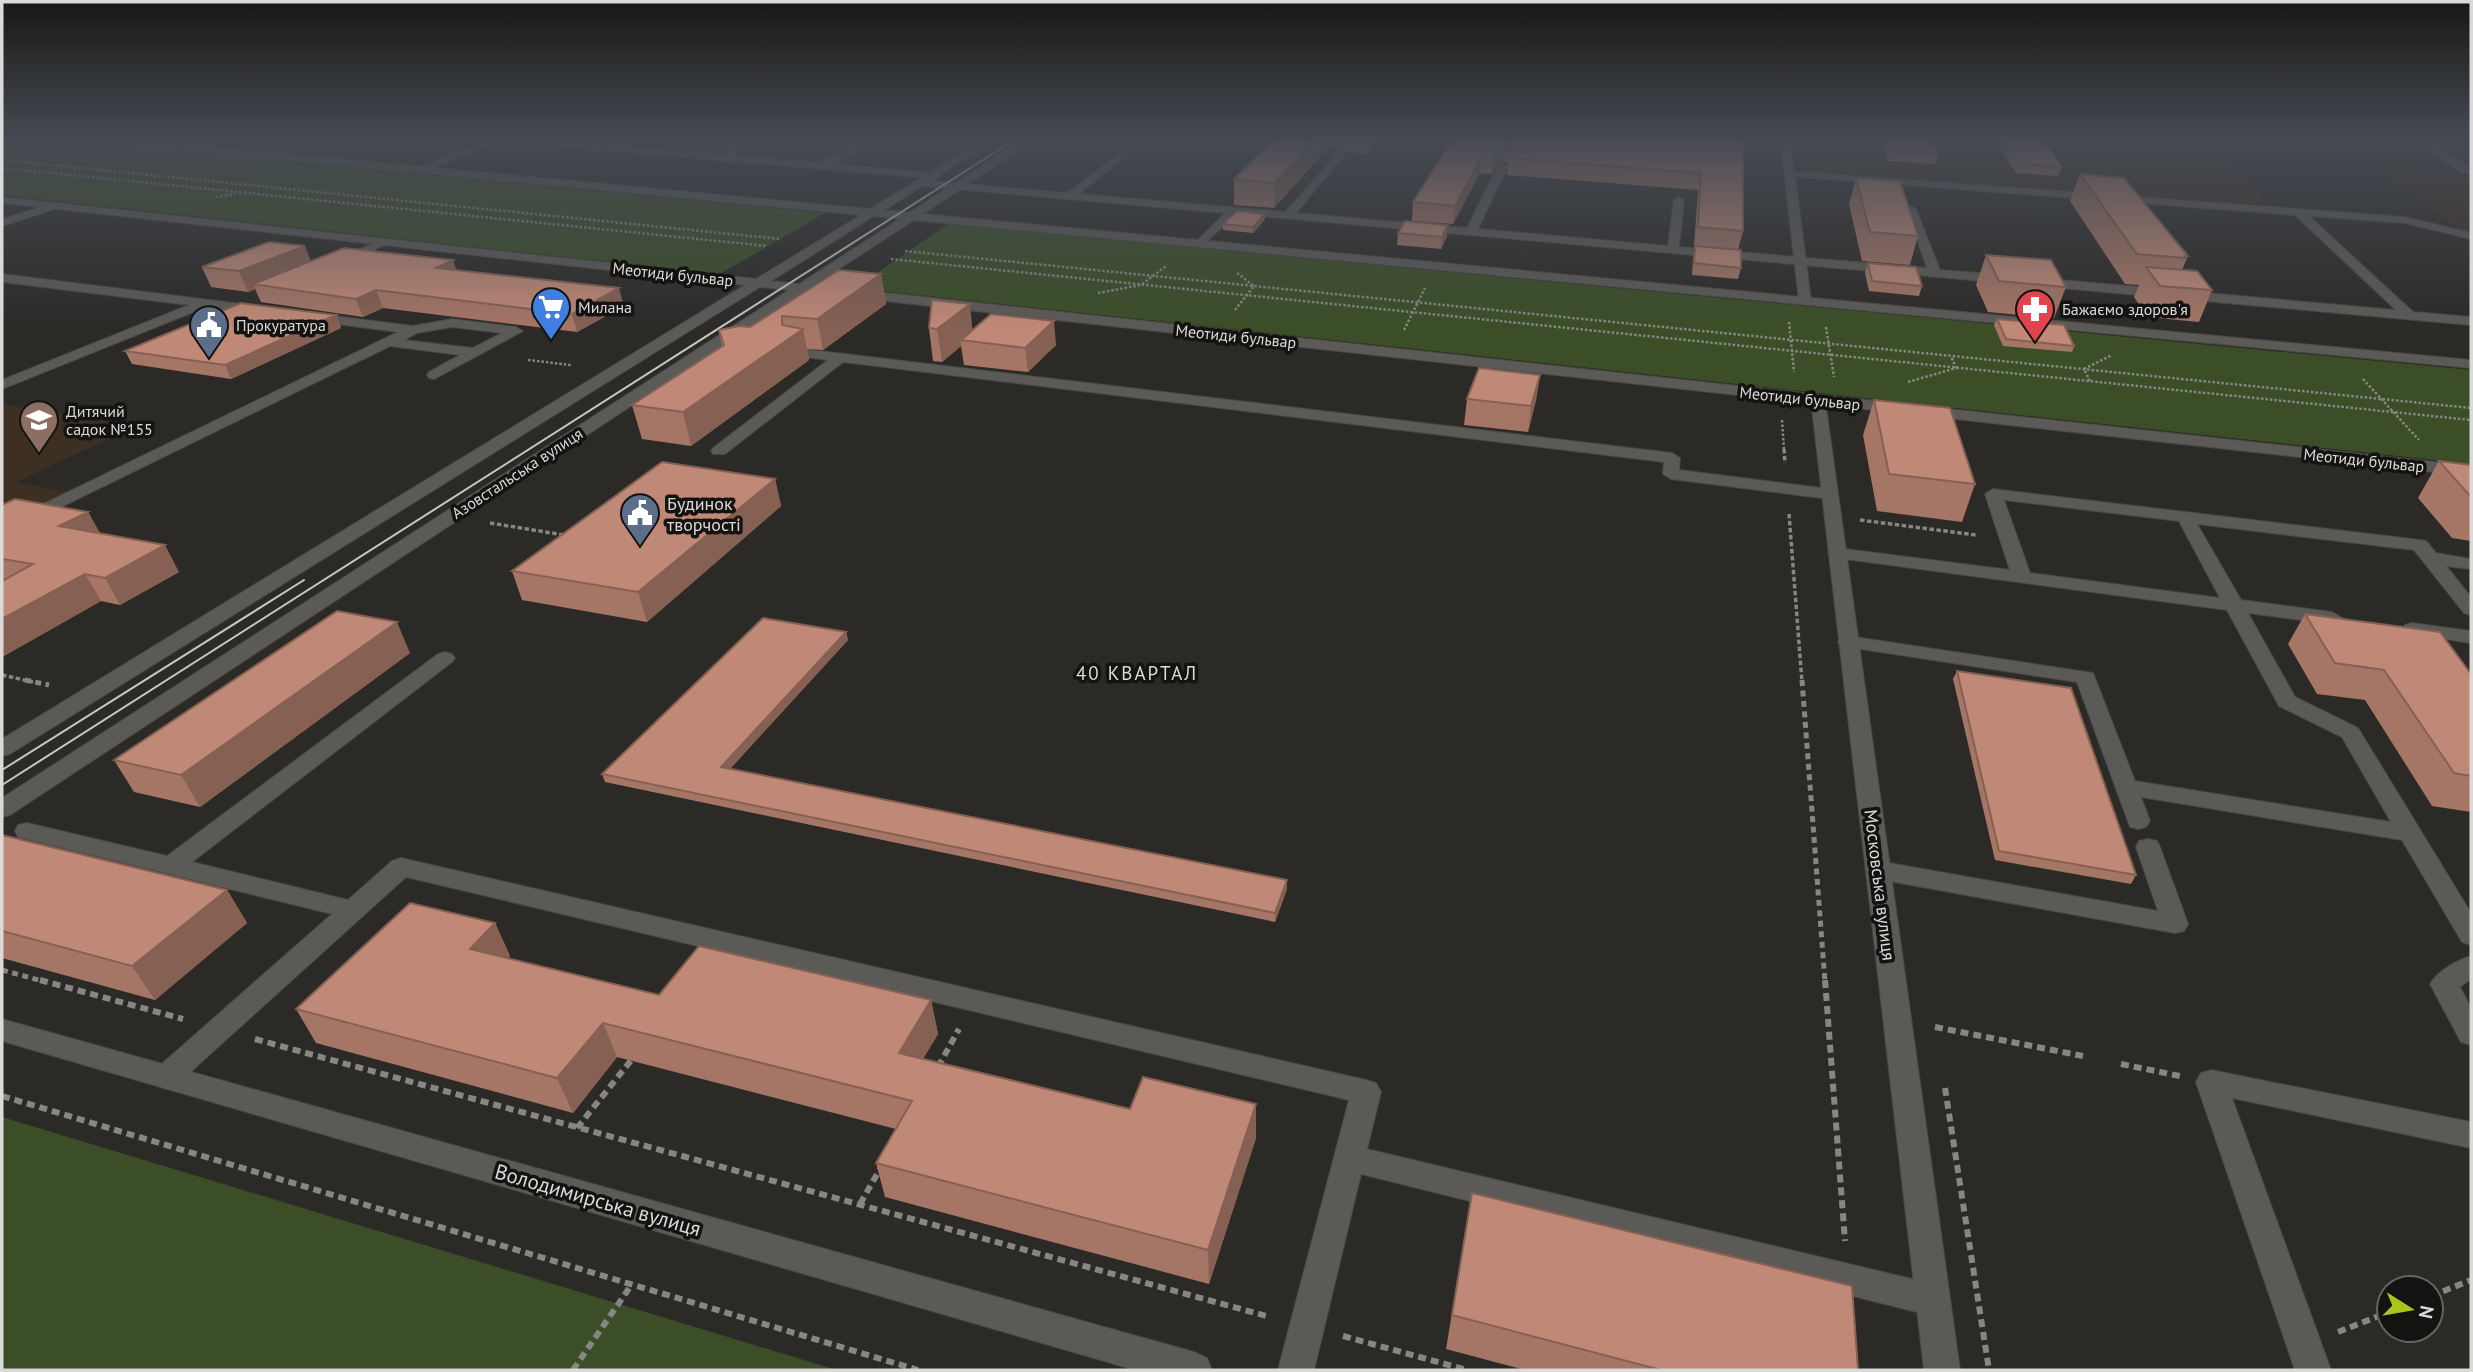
<svg xmlns="http://www.w3.org/2000/svg" width="2473" height="1372" font-family="'PT Sans',sans-serif">
<style>
.education{fill:#3d2f22}
.green{fill:#3b4e27}
.lines{fill:none;stroke-linecap:round;stroke-linejoin:round}
.service-casing{stroke:#484744;stroke-width:2}
.minor-casing{stroke:#484744;stroke-width:2}
.tertiary-casing{stroke:#484744;stroke-width:2}
.path-far3{stroke:#878683;stroke-width:2.5;stroke-dasharray:2.5 2;stroke-linecap:butt}
.path-far2{stroke:#878683;stroke-width:3.5;stroke-dasharray:4.5 2.5;stroke-linecap:butt}
.path-far1{stroke:#878683;stroke-width:5;stroke-dasharray:6 4.5;stroke-linecap:butt}
.path{stroke:#878683;stroke-width:6;stroke-dasharray:8 5;stroke-linecap:butt}
.service{fill:#5c5a57;fill-rule:evenodd}
.minor{fill:#5c5a57;fill-rule:evenodd}
.tertiary{fill:#5c5a57;fill-rule:evenodd}
.tram{stroke:#c8c7c5;stroke-width:2}
.wall{fill:#a57666}
.shaded-wall{fill:#866053}
.building{fill:#c08977;stroke:#866053;stroke-width:2}
.labels{text-anchor:middle;dominant-baseline:central;stroke-width:7;stroke-linejoin:round;paint-order:stroke}
.far-street-label{font-size:16px;fill:#dbdad8;stroke:#141312}
.far-poi-label{font-size:16px;fill:#dbdad8;stroke:#141312;text-anchor:start}
.poi-label{font-size:18px;fill:#dbdad8;stroke:#141312;text-anchor:start}
.street-label{font-size:18px;fill:#dbdad8;stroke:#141312}
.neighbourhood-label{font-size:19px;letter-spacing:2px;fill:#dbdad8;stroke:#141312}
.near-street-label{font-size:21px;fill:#dbdad8;stroke:#141312}
</style>
<rect width="100%" height="100%" fill="#2c2a27"/>
<!-- education -->
<path class="education" d="M1797 137H2201L2274 207 1802 172Z
M2379 169 2471 176V232H2463Z
M2 404 139 425 16 482 67 492 2 524Z"/>
<!-- green -->
<path class="green" d="M2 137H36L825 213 720 274 2 195Z
M948 224 2471 370V464L855 288Z
M2 1117 837 1370H2Z"/>
<g class="lines">
<defs>
<path id="service" d="M487 137H497L491 145 420 172 411 170 485 141Z
M734 137H744L735 156 820 163 869 137H882L833 164 936 173 941 176 936 179 565 147 560 144 565 141 726 155Z
M1074 137H1116L1121 140 1116 143Z
M1703 137 1786 140 1791 143 1786 146 1708 140Z
M2410 137H2422L2471 168V174L2460 172Z
M1122 151 1130 153 1079 194 1285 212 1340 151 1343 152V156L1296 213 1467 228 1498 166 1503 163 1508 166 1478 229 1668 246 1674 200 1679 197 1684 200 1679 247 1927 268 1906 209 1911 206 1916 209 1940 270 2005 275 2011 279 2005 283 1236 214 1200 248 1194 244 1225 213 921 186 916 183 921 180 1067 193Z
M1790 171 2405 217 2471 233V239L2405 223 2309 216 2413 312 2471 317V325L2038 286 2032 282 2038 278 2396 310 2295 215 1786 176 1785 174Z
M381 240 391 242 345 263 335 260Z
M2 274 258 306 265 310 258 314 206 307 2 389V380L189 305 2 282Z
M311 313 413 326 452 319 516 327 523 331 434 379 429 378 427 375 429 372 460 355 390 346 2 536V524L398 332 306 320 304 317ZM452 327 502 333 473 348 404 340 417 333Z
M795 348 1672 453 1680 458 1679 470 1829 489 1837 494 1829 499 1671 479 1663 474 1664 462 843 362 725 454H713L711 451 713 448 828 360 790 355V349Z
M1993 489 2420 540 2426 541 2436 553 2471 559V569L2446 566 2471 597V615L2464 613 2414 550 2197 524 2241 600 2332 612 2342 618 2332 624 2248 613 2295 697 2358 728 2471 913V945L2462 942 2402 840 2141 797 2150 821 2146 827 2138 829 2130 827 2077 682 1841 646 1838 642 1841 638 1848 636 2093 673 2135 781 2391 822 2342 737 2279 706 2227 610 1837 558 1828 553 1837 548 2010 570 1985 494ZM2004 500 2179 521 2220 598 2030 573Z
M2412 623 2471 631V643L2405 633 2402 629 2405 625Z
M445 652 452 654 455 658 452 662 192 862 348 900 392 861 401 858 1366 1080 1376 1083 1381 1092 1367 1149 1933 1284 1945 1289 1950 1300 1945 1311 1933 1316 1361 1174 1314 1370H1278L1349 1100 406 877 176 1085 166 1089 156 1085 151 1077 156 1069 332 914 18 837 15 831 18 825 27 823 167 856 438 654Z
M2148 839 2157 841 2160 847 2188 924 2184 931 2175 933 1878 879 1869 876 1866 870 1869 864 1878 861 2158 911 2136 847 2139 841Z
M2471 956V979L2460 987 2471 1008V1045L2461 1042 2430 984C2438 971 2457 960 2471 956Z
M2211 1070 2471 1122V1148L2232 1098 2331 1370H2295L2196 1082 2201 1073Z"/>
<path id="minor" d="M1780 137H1790L1811 301 1805 305 1799 301Z
M54 203 59 206 58 208 2 226V219Z
M1818 396 1825 400 1960 1370H1924L1811 400Z
M2 1019 1194 1352 1207 1358 1212 1370H1135L2 1041Z"/>
<path id="tertiary" d="M70 137H107L870 209 988 137H1000L884 210 909 213 1026 137H1038L923 214 2471 360V368L914 220 814 285 2471 466V476L804 292 10 815 2 817V798L789 290 760 287 10 754 2 756V739L745 285 2 203V197L756 279 861 215 75 140ZM874 216 900 219 799 284 771 281Z"/>
</defs>
<!-- service casing -->
<use href="#service" class="service-casing"/>
<!-- minor casing -->
<use href="#minor" class="minor-casing"/>
<!-- tertiary casing -->
<use href="#tertiary" class="tertiary-casing"/>
<!-- path-far3 -->
<path class="path-far3" d="M1862 137 1866 148
M517 140 543 142
M1811 145 1866 148
M2 160 780 239
M2 168 767 246
M216 197 235 194
M905 251 2471 408
M891 259 2471 420
M1098 293 1141 285 1166 266
M1235 310 1254 286 1236 272
M1789 322 1794 372
M1826 327 1834 377
M1404 330 1425 288
M528 360 571 365
M2363 379 2419 440
M2090 381 2084 369 2112 355
M1908 382 1956 368 1951 356
M1782 420 1784 451"/>
<!-- path-far2 -->
<path class="path-far2" d="M1784 449 1785 463
M1789 514 1802 682
M1860 520 1976 535
M490 523 564 535
M2 675 33 682"/>
<!-- path-far1 -->
<path class="path-far1" d="M25 680 49 685
M1802 680 1825 982
M2 970 46 982"/>
<!-- path -->
<path class="path" d="M40 980 183 1019
M1825 980 1845 1241
M1935 1027 2083 1056
M255 1039 1270 1317
M2121 1064 2180 1076
M938 1067 959 1029
M1945 1088 1989 1370
M2 1096 918 1370
M577 1128 633 1058
M860 1204 880 1169
M2431 1296 2471 1280
M2338 1332 2389 1312
M1343 1336 1467 1370
M573 1370 632 1284"/>
<!-- service -->
<use href="#service" class="service"/>
<!-- minor -->
<use href="#minor" class="minor"/>
<!-- tertiary -->
<use href="#tertiary" class="tertiary"/>
<!-- tram -->
<path class="tram" d="M2 770 304 580
M2 785 1019 137"/>
</g>
<!-- wall -->
<path class="wall" d="M1277 137H1381L1369 154 1346 152 1341 149 1326 150 1274 208 1234 205V179Z
M1743 137V231L1738 250 1694 246 1698 190 1507 175 1508 163 1504 161 1497 164 1491 174 1480 173 1453 224 1412 221 1413 202 1449 145Z
M1880 137H1931L1938 154 1936 164 1888 161Z
M1993 137H2041L2062 167 2058 176 2016 173Z
M2080 174 2188 256 2182 270 2212 290 2199 322 2147 317 2134 297 2139 285 2125 284 2070 201Z
M1856 178 1918 236 1910 265 1862 261 1849 204Z
M1265 214V219L1253 233 1223 230V224Z
M1398 233 1447 236 1441 249 1397 245Z
M1695 246 1741 268 1738 279 1692 275 1693 258Z
M1986 255 2066 287 2054 318 1988 312 1976 285Z
M311 261 457 270 624 306 577 332 383 308 363 317 261 302 255 289 248 292 211 287 202 267Z
M1868 263 1922 286 1919 296 1869 291 1865 273Z
M881 274 886 304 823 350 807 349 809 360 691 446 642 439 632 405 722 346 719 330 750 327Z
M336 315 341 328 231 379 132 364 125 351Z
M1997 319 2074 346 2072 352 2003 346 1994 325Z
M929 328 973 330 1056 345 1028 372 964 365 961 346 942 362 933 361Z
M1540 375 1536 400 1528 432 1464 425 1467 399Z
M1874 400 1975 484 1962 522 1877 511 1863 435Z
M2439 461 2471 465V541L2452 538 2418 498Z
M775 479 781 506 647 622 522 600 512 571Z
M2 505 88 512 100 534 179 572 120 605 101 601 2 657Z
M2305 614 2471 674V812L2432 806 2365 700 2317 694 2288 644Z
M846 632 848 640 730 769 1287 880V889L1275 922 605 782 602 774Z
M410 653 200 807 134 792 114 760Z
M1957 671 2136 875 2131 884 1995 860 1953 679Z
M2 835 227 890 247 923 155 1000 2 958Z
M495 923 510 956 508 958 659 995 931 1000 938 1034 923 1059 1130 1109 1256 1138 1209 1284 885 1197 876 1163 896 1129 617 1057 573 1113 316 1043 296 1009Z
M1472 1193 1858 1370H1525L1446 1349Z"/>
<!-- shaded-wall -->
<path class="shaded-wall" d="M1317 137H1341V149L1326 150 1274 208V183Z
M1369 137H1381L1369 154Z
M1506 144 1504 161 1497 164 1491 174 1493 157 1498 147Z
M1482 156 1480 173 1453 224 1455 206Z
M1265 214V219L1253 233V227Z
M1448 225 1447 236 1441 249 1442 237Z
M305 246 313 266 253 284 255 289 248 292 239 271Z
M453 260 459 277 436 268Z
M881 274 886 304 823 350 817 319Z
M619 288 624 306 577 332 572 314Z
M376 290 383 308 363 317 356 299Z
M970 304 973 336 961 340V346L942 362 937 329Z
M336 315 341 328 231 379 225 365Z
M782 316 787 340 803 329 809 360 691 446 683 412 782 325Z
M1054 321 1056 345 1028 372 1025 348Z
M1540 375 1536 400 1528 432 1531 406Z
M775 479 781 506 647 622 638 592Z
M88 512 103 538 59 526Z
M165 545 179 572 120 605 105 578Z
M85 574 101 601 2 657V619Z
M397 622 410 653 200 807 181 775Z
M846 632 848 640 723 776 721 767Z
M1287 880V889L1275 922V913Z
M227 890 247 923 155 1000 132 966Z
M495 923 510 956 486 982 470 949Z
M931 1000 938 1034 906 1087 899 1053Z
M603 1023 617 1057 573 1113 557 1078Z
M1256 1104V1138L1209 1284 1208 1250Z"/>
<!-- building -->
<path class="building" d="M1277 137H1317L1274 183 1234 179Z
M1457 137H1743V231L1698 227 1701 173 1508 158 1512 148 1506 144 1498 147 1493 157 1482 156 1455 206 1413 202 1449 145H1453Z
M1886 137H1931L1938 154 1891 151Z
M2002 137H2041L2062 167 2019 164Z
M2080 174 2124 178 2188 256H2185L2186 258 2137 254Z
M1856 178 1900 181 1918 236 1870 232Z
M1237 211 1265 214 1253 227 1223 224Z
M1405 221 1448 225 1442 237 1398 233Z
M269 242 305 246 239 271 202 267Z
M1695 246 1741 250V268L1694 263Z
M344 248 453 260 436 268 619 288 572 314 376 290 356 299 253 284Z
M1986 255 2051 260 2066 287 1999 281Z
M1868 263 1916 267 1922 286 1872 281Z
M2146 267 2197 271 2212 290 2160 286Z
M839 270 881 274 817 319 782 316V325L803 329 683 412 632 405 724 345 719 330 739 326 750 327Z
M932 300 970 304 937 329 929 328Z
M241 303 336 315 225 365 125 351Z
M991 314 1054 321 1025 348 961 340Z
M1997 319 2064 325 2074 346 2006 339Z
M1479 368 1540 375 1531 406 1467 399Z
M1874 400 1950 408 1975 484 1889 474Z
M2439 461 2471 465V497Z
M662 462 775 479 638 592 512 571Z
M15 499 88 512 59 526 165 545 105 578 85 574 2 619V581L33 564 2 559V505Z
M337 611 397 622 181 775 114 760Z
M2305 614 2440 632 2471 674V776L2454 773 2384 670 2335 663Z
M763 618 846 632 721 767 1287 880 1275 913 602 774Z
M1957 671 2071 688 2136 875 1999 851Z
M2 835 227 890 132 966 2 931Z
M410 903 495 923 470 949 659 995 699 946 931 1000 899 1053 1130 1109 1143 1077 1256 1104 1208 1250 876 1163 912 1101 603 1023 557 1078 296 1009Z
M1472 1193 1852 1286 1858 1370H1661L1452 1315Z"/>
<!-- sky -->
<linearGradient id="sky" x2="0" y2="1"><stop stop-color="#181715"/><stop offset="0.42" stop-color="#454a52"/><stop offset="1" stop-color="#454a52" stop-opacity="0"/></linearGradient>
<rect width="2473" height="329" fill="url(#sky)"/>
<!-- icons -->
<defs>
<symbol id="supermarket-pin" viewBox="-11 -11 22 30"><path d="M0 17L-7.5 6A9.5 9.5 0 1 1 7.5 6Z" fill="#3f7fe0" stroke="#141312"/><path d="M-6-5.5h2.5l.6 2H6L4.5 2H-2.5L-4.4-4H-6ZM-1.5 3.2a1.3 1.3 0 1 0 .1 0ZM3 3.2a1.3 1.3 0 1 0 .1 0Z" fill="#fff"/></symbol>
<symbol id="pharmacy-pin" viewBox="-11 -11 22 30"><path d="M0 17L-7.5 6A9.5 9.5 0 1 1 7.5 6Z" fill="#e0444e" stroke="#141312"/><path d="M-2-6h4v4h4v4h-4v4h-4v-4h-4v-4h4Z" fill="#fff"/></symbol>
<symbol id="civic-pin" viewBox="-11 -11 22 30"><path d="M0 17L-7.5 6A9.5 9.5 0 1 1 7.5 6Z" fill="#5c6f8a" stroke="#141312"/><path d="M-.6-6.5H3V-4.5H.6V-3L4-1V1h2V6H-6V1h2V-1L-.6-3ZM-1.2 2.5V6h2.4V2.5Z" fill="#fff"/></symbol>
<symbol id="school-pin" viewBox="-11 -11 22 30"><path d="M0 17L-7.5 6A9.5 9.5 0 1 1 7.5 6Z" fill="#8d6e63" stroke="#141312"/><path d="M0-5L7-2L0 1L-7-2ZM-4 1L0 2.5L4 1V4Q0 6-4 4Z" fill="#fff"/></symbol>
</defs>
<g fill-rule="evenodd">
<use href="#supermarket-pin" x="529" y="285" width="44" height="60"/>
<use href="#pharmacy-pin" x="2013" y="287" width="44" height="60"/>
<use href="#civic-pin" x="187" y="303" width="44" height="60"/>
<use href="#school-pin" x="17" y="398" width="44" height="60"/>
<use href="#civic-pin" x="618" y="491" width="44" height="60"/>
</g>
<g class="labels">
<!-- far-street labels -->
<g class="far-street-label">
<text transform="translate(673 274) rotate(6)">Меотиди бульвар</text>
<text transform="translate(1236 336) rotate(6)">Меотиди бульвар</text>
<text transform="translate(1800 398) rotate(6)">Меотиди бульвар</text>
<text transform="translate(2364 460) rotate(6)">Меотиди бульвар</text>
<text transform="translate(517 473) rotate(-33)">Азовстальська вулиця</text>
</g>
<!-- far-poi labels -->
<g class="far-poi-label">
<text x="578" y="307">Милана</text>
<text x="2062" y="309">Бажаємо здоров'я</text>
<text x="236" y="325">Прокуратура</text>
<text x="66" y="411">Дитячий<tspan x="66" dy="18">садок №155</tspan></text>
</g>
<!-- poi labels -->
<g class="poi-label">
<text x="667" y="503">Будинок<tspan x="667" dy="21">творчості</tspan></text>
</g>
<!-- street labels -->
<g class="street-label">
<text transform="translate(1880 885) rotate(83)">Московська вулиця</text>
</g>
<!-- neighbourhood labels -->
<g class="neighbourhood-label">
<text x="1137" y="673">40 КВАРТАЛ</text>
</g>
<!-- near-street labels -->
<g class="near-street-label">
<text transform="translate(598 1200) rotate(16)">Володимирська вулиця</text>
</g>
</g>
<!-- border -->
<rect width="2473" height="1372" fill="none" stroke="#dbdad8" stroke-width="7"/>
<!-- north arrow -->
<g transform="translate(2410 1309) rotate(101)"><circle r="33" fill="#141312" stroke="#646361" stroke-width="2"/>
<path d="M0-5L12 26L0 18L-12 26Z" fill="#a9c719"/>
<text y="-10" font-size="19" font-weight="bold" text-anchor="middle" fill="#dbdad8">N</text>
</g>
</svg>
